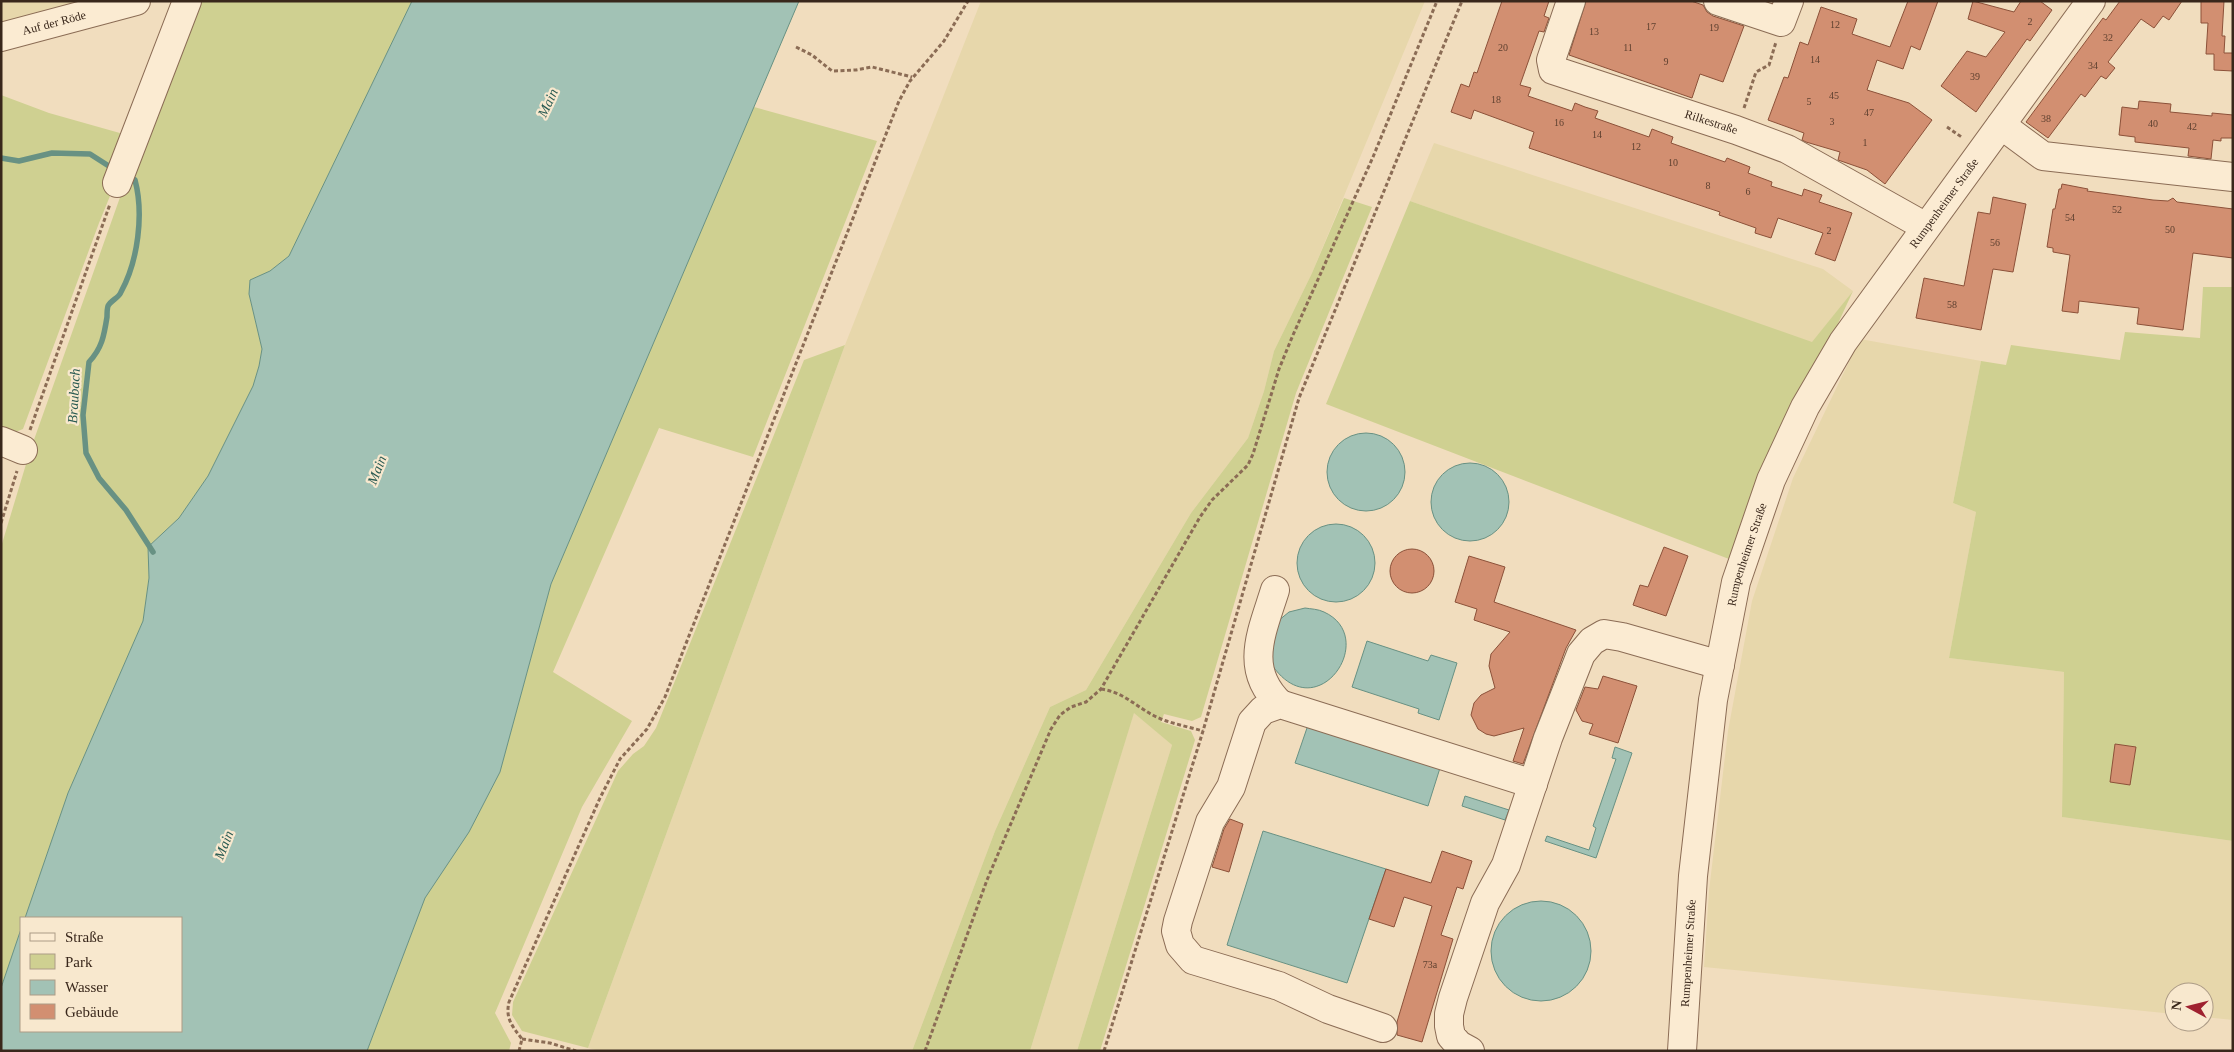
<svg xmlns="http://www.w3.org/2000/svg" width="2234" height="1052" font-family="'Times New Roman',serif">
<style>
.farmland{fill:#e7d7ab}
.green{fill:#cfd091}
.water{fill:#a2c2b5;stroke:#689183}
.lines{fill:none;stroke-linecap:round;stroke-linejoin:round}
.stream{stroke:#689183;stroke-width:5.5}
.building{fill:#d28f71;stroke:#8c5139}
.minor-casing{stroke:#8b6c55;stroke-width:30}
.path{stroke:#8b6c55;stroke-width:3;stroke-dasharray:4 2.5;stroke-linecap:butt}
.minor{stroke:#fbebd2;stroke-width:28}
.labels{text-anchor:middle;dominant-baseline:central;stroke-width:4.5;stroke-linejoin:round;paint-order:stroke}
.number-label{font-size:10px;fill:#5f4130}
.street-label{font-size:12px;fill:#39271b;stroke:#f8e8ce}
.water-label{font-size:14px;font-style:italic;fill:#295a52;stroke:#f8e8ce}
</style>
<rect width="100%" height="100%" fill="#f1ddbe"/>
<!-- farmland -->
<path class="farmland" d="M1 1H120L1 47Z
M981 1H1425L1312 273 1274 351 1264 391 1248 438 1191 513 1086 690 1050 707 995 831 912 1051H600L588 1048 845 345Z
M1434 143 1823 269 1853 291 1812 343 1410 201Z
M1860 339 1981 361 1953 503 1976 512 1949 658 2064 672 2062 817 2233 841V1020L2204 1017V992H2174V1014L1704 967 1709 891 1728 731 1752 601 1793 478Z
M1134 712 1172 745 1077 1051H1030Z"/>
<!-- green -->
<path class="green" d="M194 1H412L289 256 270 271 250 280 249 294 262 349 259 366 253 386 208 476 179 518 148 547 149 578 143 621 68 793 25 918H21V929L1 988V547L30 451 140 141Z
M1 95 49 113 134 137 99 223 23 429 8 435 1 434Z
M754 107 877 141 753 457 659 428 553 672 632 721 582 807 495 1013 511 1043 509 1051H367L425 898 469 832 500 772 551 584Z
M1344 198 1372 207 1296 393 1201 717 1192 721 1164 714 1161 722 1191 731 1195 740 1100 1051H1077L1172 745 1134 713 1030 1051H912L995 831 1050 707 1086 690 1191 513 1248 438 1264 391 1274 351 1312 273Z
M1410 201 1812 342 1853 291 1729 559 1326 404Z
M2203 287H2233V841L2062 817 2064 672 1949 658 1976 512 1953 503 1981 361 2006 365 2011 345 2120 360 2125 332 2200 338Z
M845 345 588 1048 522 1031 512 1015 513 1002 618 771 633 754 644 746 656 728 804 360Z"/>
<!-- water -->
<path class="water" d="M412 1H799L551 584 500 772 469 832 425 898 367 1051H1V988L21 929V1031H181V918H25L68 793 143 621 149 578 148 547 179 518 208 476 253 386 259 366 262 349 249 294 250 280 270 271 289 256Z
M1327 472a39 39 0 1 1 78 0a39 39 0 1 1-78 0Z
M1431 502a39 39 0 1 1 78 0a39 39 0 1 1-78 0Z
M1297 563a39 39 0 1 1 78 0a39 39 0 1 1-78 0Z
M1305 608C1311 609 1318 609 1324 612 1381 638 1315 733 1270 662L1278 621 1289 612Z
M1367 641 1428 661 1431 655 1457 663 1439 720 1418 713 1419 709 1352 687Z
M1308 725 1440 768 1428 806 1295 763Z
M1615 747 1632 753 1596 858 1545 841 1547 836 1589 850 1596 828 1593 826 1616 759 1612 758Z
M1465 796 1509 810 1505 820 1462 806Z
M1263 831 1386 869 1347 983 1227 945Z
M1491 951a50 50 0 1 1 100 0a50 50 0 1 1-100 0Z"/>
<g class="lines">
<!-- stream -->
<path class="stream" d="M1 158 19 161 52 153 90 154 115 170
M128 176 135 180C144 214 138 261 121 292 119 298 111 300 108 306 107 309 107 314 107 317 104 336 102 348 89 362L83 415 86 453 99 478 126 510 153 552"/>
</g>
<!-- building -->
<path class="building" d="M1502 1H1549L1544 16 1549 18 1544 32 1539 31 1520 85 1531 88 1528 96 1572 111 1575 103 1585 107 1598 111 1595 118 1649 137 1652 129 1673 137 1671 143 1725 162 1727 158 1750 167 1748 173 1772 182 1771 186 1802 196 1804 189 1822 195 1819 202 1852 213 1835 261 1815 254 1823 233 1778 218 1771 238 1755 233 1756 228 1719 215 1720 212 1529 148 1534 132 1474 110 1471 119 1451 112 1461 84 1469 87 1474 72 1477 73Z
M1586 1H1691L1703 5 1707 12 1713 16 1744 26 1723 82 1700 74 1692 98 1569 55Z
M1908 1H1938L1920 50 1911 46 1903 69 1877 60 1867 90 1909 103 1932 120 1885 184 1867 170 1838 160 1840 152 1806 142 1802 140 1804 133 1768 120 1784 77 1788 78 1800 42 1808 45 1821 7 1857 19 1852 34 1890 47Z
M1973 1 2014 12 2021 1H2040L2052 10 2030 41 2027 39 1976 112 1941 86 1967 51 1986 57 2005 32 1968 19Z
M2120 1H2182L2169 20 2163 16 2154 28 2141 19 2108 62 2115 68 2106 79 2101 76 2085 97 2081 94 2048 138 2026 122 2103 18 2106 20Z
M2201 1H2224L2222 36H2225L2224 53H2233V71L2214 70V54H2206L2208 23H2201Z
M2139 101 2171 104 2170 112 2212 116V113L2233 115V138H2221V141L2213 140 2211 159 2188 156 2189 148 2135 142V137L2119 135 2122 107 2138 109Z
M2062 184 2088 189 2087 191 2153 200 2168 201 2173 198 2177 202 2233 209V258L2193 253 2183 330 2137 324 2139 308 2079 301 2078 313 2062 311 2070 255 2053 252V248L2047 247 2053 209H2055L2059 189H2061Z
M1993 197 2026 204 2013 272 1993 269 1981 330 1916 318 1924 278 1964 286 1978 212 1990 214Z
M1664 547 1688 556 1666 616 1633 605 1640 585 1648 587Z
M1390 571a22 22 0 1 1 44 0a22 22 0 1 1-44 0Z
M1469 556 1505 567 1494 602 1576 630 1566 648 1523 764 1513 761 1524 728 1494 736 1486 734 1478 729 1471 715 1474 703 1481 695 1495 688 1489 666 1491 654 1510 632 1474 620 1477 609 1455 602Z
M1603 676 1637 686 1618 743 1589 734 1593 724 1582 721 1576 710 1585 687 1598 689Z
M2115 744 2136 747 2130 785 2110 782Z
M1230 819 1243 824 1229 872 1212 867 1224 829Z
M1442 851 1472 861 1463 889 1457 887 1441 935 1453 939 1422 1042 1397 1035V1022L1432 906 1404 897 1394 927 1369 919 1386 869 1431 883Z"/>
<g class="lines">
<defs>
<g id="minor">
<path id="s1" d="M1571 1 1551 60 1553 70 1736 130 1787 149 1926 227"/>
<path d="M1718 1 1781 22 1789 1"/>
<path id="s2" d="M1 37 136 1"/>
<path d="M2001 125 2043 156 2233 177"/>
<path d="M117 183 187 1"/>
<path d="M1 441 23 450"/>
<path d="M1275 590C1262 632 1243 669 1280 704"/>
<path d="M1383 1028 1328 1009 1279 986 1193 960 1180 945 1176 931 1178 921 1210 822 1231 787 1252 722 1263 710 1280 704 1533 784"/>
<path d="M1470 1051 1459 1045 1451 1036 1449 1026V1014L1453 998 1485 903 1506 865 1548 738 1581 654 1592 641 1604 634 1622 637 1720 665"/>
<path id="s3" d="M1682 1051 1693 876 1713 700 1736 582 1771 480 1805 407 1843 342 2091 1"/>
</g>
</defs>
<!-- minor casing -->
<use href="#minor" class="minor-casing"/>
<!-- path -->
<path class="path" d="M796 47 812 55 832 71 856 70 872 67 912 77
M1744 108 1756 72 1769 65 1776 42
M1947 127 1963 138
M30 430 110 204
M1 523 17 471
M1101 689C1125 692 1139 710 1161 719 1174 724 1189 727 1203 731
M522 1039 550 1043 576 1051
M519 1051 522 1039C513 1027 505 1019 509 1002L600 798 620 759 647 729 665 697 899 101 910 81 944 41 968 1
M925 1051 987 880 1051 729 1060 715 1071 707 1086 702 1101 689 1200 517 1212 500 1248 465 1253 454 1279 369 1293 335 1373 157 1437 1
M1104 1051 1203 731 1299 398 1462 1"/>
<!-- minor -->
<use href="#minor" class="minor"/>
</g>
<g class="labels">
<!-- number labels -->
<g class="number-label">
<text x="2030" y="21">2</text>
<text x="1835" y="24">12</text>
<text x="1651" y="26">17</text>
<text x="1714" y="27">19</text>
<text x="1594" y="31">13</text>
<text x="2108" y="37">32</text>
<text x="1503" y="47">20</text>
<text x="1628" y="47">11</text>
<text x="1815" y="59">14</text>
<text x="1666" y="61">9</text>
<text x="2093" y="65">34</text>
<text x="1975" y="76">39</text>
<text x="1834" y="95">45</text>
<text x="1496" y="99">18</text>
<text x="1809" y="101">5</text>
<text x="1869" y="112">47</text>
<text x="2046" y="118">38</text>
<text x="1832" y="121">3</text>
<text x="1559" y="122">16</text>
<text x="2153" y="123">40</text>
<text x="2192" y="126">42</text>
<text x="1597" y="134">14</text>
<text x="1865" y="142">1</text>
<text x="1636" y="146">12</text>
<text x="1673" y="162">10</text>
<text x="1708" y="185">8</text>
<text x="1748" y="191">6</text>
<text x="2117" y="209">52</text>
<text x="2070" y="217">54</text>
<text x="2170" y="229">50</text>
<text x="1829" y="230">2</text>
<text x="1995" y="242">56</text>
<text x="1952" y="304">58</text>
<text x="1430" y="964">73a</text>
</g>
<!-- street labels -->
<g class="street-label">
<text stroke="none"><textPath href="#s2" startOffset="55">Auf der Röde</textPath></text>
<text stroke="none"><textPath href="#s1" startOffset="239">Rilkestraße</textPath></text>
<text stroke="none"><textPath href="#s3" startOffset="908">Rumpenheimer Straße</textPath></text>
<text stroke="none"><textPath href="#s3" startOffset="502">Rumpenheimer Straße</textPath></text>
<text stroke="none"><textPath href="#s3" startOffset="98">Rumpenheimer Straße</textPath></text>
</g>
<!-- water labels -->
<g class="water-label">
<text transform="translate(548 103) rotate(-65)">Main</text>
<text transform="translate(74 396) rotate(-87)">Braubach</text>
<text transform="translate(377 470) rotate(-68)">Main</text>
<text transform="translate(224 845) rotate(-68)">Main</text>
</g>
</g>
<!-- border -->
<rect width="2234" height="1052" fill="none" stroke="#39271b" stroke-width="5"/>
<!-- legend -->
<rect x="20" y="917" width="162" height="115" fill="#f8e8ce" stroke="#ac9b86"/>
<rect x="30" y="933" width="25" height="8" fill="#fbebd2" stroke="#ac9b86"/>
<text x="65" y="942" font-size="15" fill="#39271b">Straße</text>
<rect x="30" y="954" width="25" height="15" fill="#cfd091" stroke="#ac9b86"/>
<text x="65" y="967" font-size="15" fill="#39271b">Park</text>
<rect x="30" y="980" width="25" height="15" fill="#a2c2b5" stroke="#ac9b86"/>
<text x="65" y="992" font-size="15" fill="#39271b">Wasser</text>
<rect x="30" y="1004" width="25" height="15" fill="#d28f71" stroke="#ac9b86"/>
<text x="65" y="1017" font-size="15" fill="#39271b">Gebäude</text>
<!-- north arrow -->
<g transform="translate(2189 1007) rotate(277)"><circle r="24" fill="#f8e8ce" stroke="#ac9b86"/>
<path d="M0-4L9 19L0 12L-9 19Z" fill="#9f212f"/>
<text y="-8" font-size="14" font-weight="bold" text-anchor="middle" fill="#39271b">N</text>
</g>
</svg>
